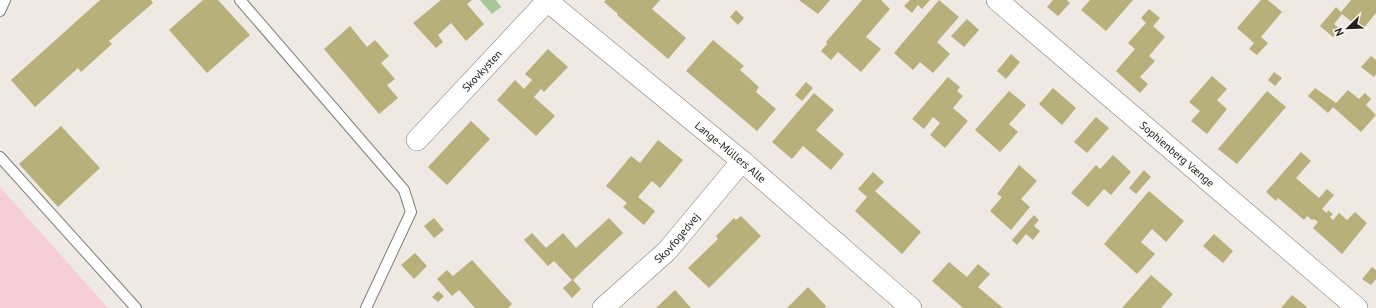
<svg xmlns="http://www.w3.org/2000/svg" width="1376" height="308" font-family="'PT Sans',sans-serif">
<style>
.green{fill:#f5ced7}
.water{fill:#a9c699}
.building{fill:#b7b07b}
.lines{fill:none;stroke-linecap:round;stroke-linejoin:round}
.service-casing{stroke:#817c76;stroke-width:12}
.minor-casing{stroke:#817c76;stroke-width:22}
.service{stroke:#fff;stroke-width:10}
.minor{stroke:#fff;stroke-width:21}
.labels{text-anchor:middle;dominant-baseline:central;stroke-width:3;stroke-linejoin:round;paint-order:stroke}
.street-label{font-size:11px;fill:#22201d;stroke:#fdf6f0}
</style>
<rect width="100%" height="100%" fill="#efe9e3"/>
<!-- green -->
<path class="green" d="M0 187 108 308H0Z"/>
<!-- water -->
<path class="water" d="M480 0H496L501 7 492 14Z"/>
<!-- building -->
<path class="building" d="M100 0H151L153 3 109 41 112 44 81 72 78 68 35 107 11 80Z
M203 0H218L250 35 207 73 169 30Z
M441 0H472L467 4 484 24 466 41 451 23 438 35 443 42 436 48 413 23Z
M606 0H660L652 9 686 38 668 59 617 15 618 14 604 2Z
M799 0H830L818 14Z
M862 0H881L890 9 866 37 881 49 861 72 838 52 831 60 821 51 827 44 826 42Z
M910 0H930L922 9 918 5 912 13 904 6Z
M939 0 959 17 937 42 950 54 933 73 920 62 913 70 894 53Z
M1053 0H1067L1070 3 1058 16 1047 7Z
M1090 0H1133L1106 31 1081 10Z
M1261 0H1268L1282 12 1261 37 1268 43 1257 55 1249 49 1254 43 1237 28Z
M1351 0H1376V13L1362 30 1342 14 1334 24 1340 29 1333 37 1320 26 1336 7 1341 12Z
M1149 9 1160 18 1153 26 1165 37 1149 56 1155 61 1140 77 1148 84 1140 93 1116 71 1135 49 1128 43 1146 23 1141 18Z
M736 10 744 18 738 25 730 17Z
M967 19 979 30 964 47 951 36Z
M350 26 367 47 375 40 389 56 381 63 395 79 387 85 398 98 379 114 324 49Z
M713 40 744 66 740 70 759 87 756 92 776 109 757 131 686 71Z
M548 49 568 67 544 92 541 89 534 97 555 116 536 136 497 100 515 80 524 89 532 80 525 74Z
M1011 54 1020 62 1006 79 997 71Z
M1371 56 1376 60V74L1374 77 1361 67Z
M1274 72 1282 78 1275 86 1268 80Z
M1212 76 1227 89 1217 100 1227 109 1207 134 1191 121 1200 111 1189 102Z
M948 77 960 87 957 91 963 96 953 108 968 121 945 148 930 135 940 123 933 117 924 129 912 119Z
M806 82 813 88 802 101 795 95Z
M1053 88 1076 108 1062 125 1039 104Z
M1315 88 1336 103 1348 90 1359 99 1365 93 1371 99 1366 105 1376 115 1361 132 1333 107 1328 113 1308 96Z
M1009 91 1026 105 1009 124 1018 132 1000 152 975 130Z
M1267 91 1286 107 1237 164 1218 149Z
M814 93 834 110 816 130 844 154 831 170 803 146 792 159 772 142Z
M1096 117 1109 128 1087 153 1074 142Z
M471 121 490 139 447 185 428 167Z
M61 126 100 168 58 207 19 164Z
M658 140 683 160 660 188 652 181 638 197 655 211 644 225 623 207 627 203 606 186 631 156 640 163Z
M1301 152 1311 161 1296 178 1319 198 1327 189 1334 195 1322 209 1327 213 1328 210 1333 214 1330 217 1333 220 1339 213 1347 220 1355 212 1367 223 1342 254 1313 228 1318 222 1314 219 1312 220 1307 216 1304 220 1278 198 1276 201 1266 192Z
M1113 155 1131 172 1111 195 1104 189 1088 207 1071 193 1096 165 1100 169Z
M1019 165 1037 181 1021 199 1030 207 1011 230 990 211 1002 197 997 194Z
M1144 170 1151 177 1136 194 1129 188Z
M873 172 884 182 875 191 921 232 902 254 855 211 867 197 858 189Z
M1149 191 1184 221 1166 242 1152 229 1141 242 1155 254 1137 274 1104 244Z
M1034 215 1039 220 1034 226 1040 231 1033 240 1026 234 1017 245 1012 240Z
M741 216 761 236 709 288 688 268 718 239 716 236 734 218 736 220Z
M434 218 444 230 434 238 424 226Z
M609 218 623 233 573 280 581 289 572 298 563 288 572 280 554 261 548 266 524 240 532 233 546 248 563 233 576 248Z
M1214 234 1233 251 1223 263 1203 246Z
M415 253 427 266 414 279 401 265Z
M472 260 512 304 508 308H475L459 290 452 296 437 279 447 270 453 276Z
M949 262 967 277 978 264 990 274 978 287 1003 308H963L932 281Z
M1372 267 1376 270V279L1371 285 1362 279Z
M1151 275 1173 294 1161 308H1122Z
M808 287 826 306 825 308H787Z
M675 290 691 308H656Z
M438 291 444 296 438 302 432 297Z
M1292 295 1307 307 1306 308H1281Z"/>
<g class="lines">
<defs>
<path id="service" d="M240 0 404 190 411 212 366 308
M0 11 5 0
M0 157 136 308"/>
<g id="minor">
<path id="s1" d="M546 0 742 161 911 308"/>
<path id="s2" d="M997 0 1357 308"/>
<path id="s3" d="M417 140 547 1"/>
<path id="s4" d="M603 308 667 251 742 161"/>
</g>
</defs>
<!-- service casing -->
<use href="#service" class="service-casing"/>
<!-- minor casing -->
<use href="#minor" class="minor-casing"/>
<!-- service -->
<use href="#service" class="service"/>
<!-- minor -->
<use href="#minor" class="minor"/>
</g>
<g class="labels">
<!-- street labels -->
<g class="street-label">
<text stroke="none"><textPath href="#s3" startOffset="95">Skovkysten</textPath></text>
<text stroke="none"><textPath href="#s1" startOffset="239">Lange-Müllers Alle</textPath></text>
<text stroke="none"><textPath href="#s2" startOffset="237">Sophienberg Vænge</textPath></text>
<text stroke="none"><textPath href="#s4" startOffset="102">Skovfogedvej</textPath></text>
</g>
</g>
<!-- north arrow -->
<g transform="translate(1348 28) rotate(247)" stroke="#fdf6f0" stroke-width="3" paint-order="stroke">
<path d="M0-3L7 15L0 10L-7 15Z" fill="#22201d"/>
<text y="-6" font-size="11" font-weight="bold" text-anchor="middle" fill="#22201d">N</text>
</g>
</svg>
